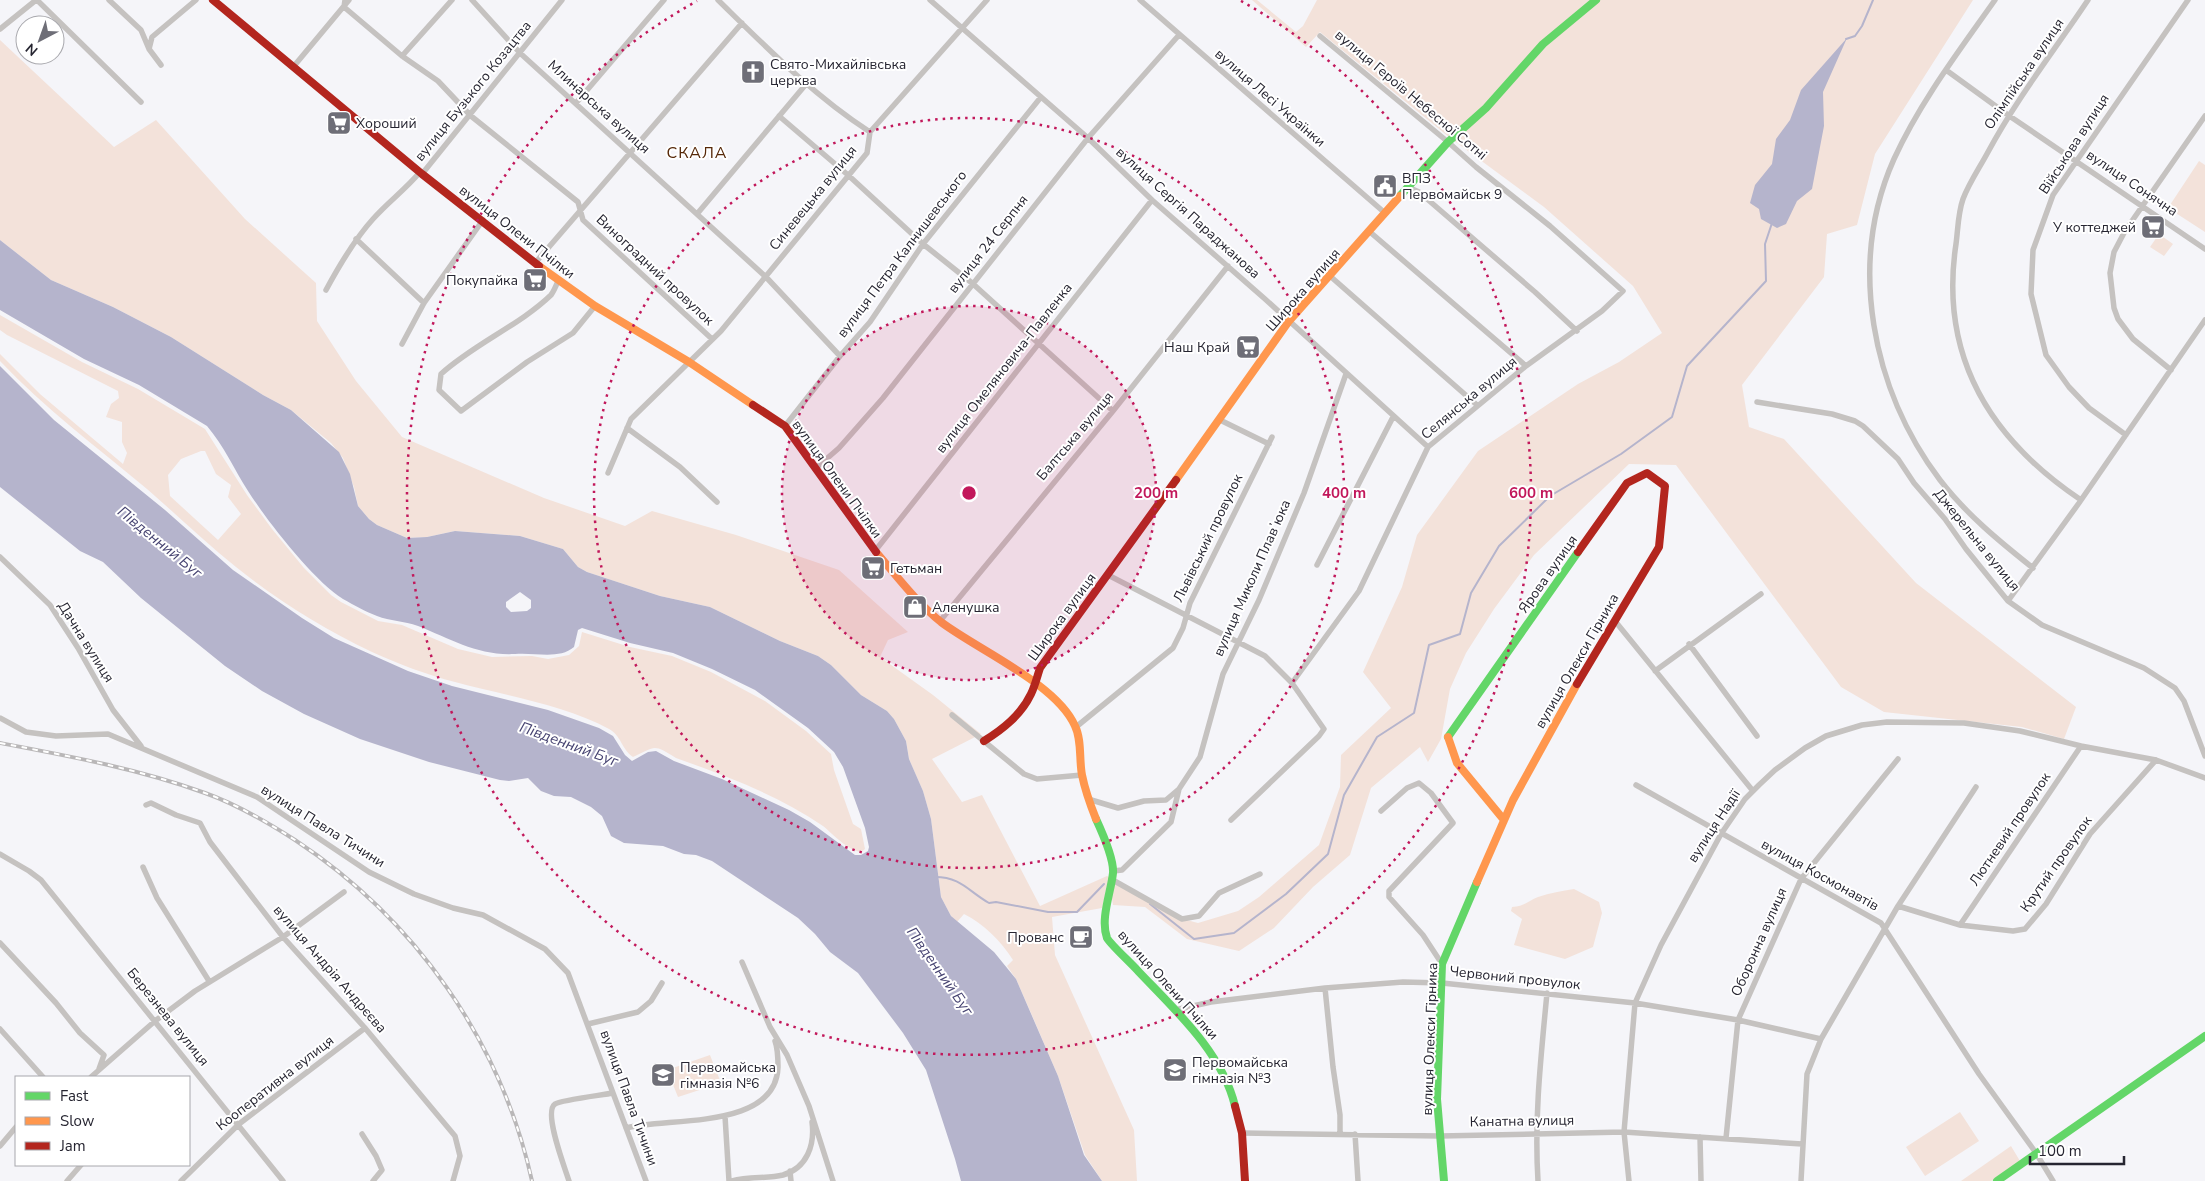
<svg xmlns="http://www.w3.org/2000/svg" width="2205" height="1181" font-family="'Nunito Sans',sans-serif">
<style>
.green{fill:#f3e2da;fill-rule:evenodd}
.water{fill:#b5b4cc;fill-rule:evenodd}
.lines{fill:none;stroke-linecap:round;stroke-linejoin:round}
.stream{stroke:#b5b4cc;stroke-width:2}
.street{stroke:#c5c2c0;stroke-width:5.5}
.fast{stroke:#63d668;stroke-width:8}
.slow{stroke:#ff974d;stroke-width:8}
.jam{stroke:#b3261e;stroke-width:8}
.rail-casing{stroke:#b9b7b8;stroke-width:4}
.rail{stroke:#fff;stroke-width:2;stroke-dasharray:5.5;stroke-linecap:butt}
.ring{fill:none;stroke:#c2185b;stroke-width:2.5;stroke-dasharray:2.5 5}
.labels{text-anchor:middle;dominant-baseline:central;stroke-width:4;stroke-linejoin:round;paint-order:stroke}
.poi-label{font-size:14px;fill:#262531;stroke:#fff;text-anchor:start}
.street-label{font-size:14px;fill:#262531;stroke:#fff}
.water-label{font-size:15px;font-style:italic;fill:#454270;stroke:#fff}
.quarter-label{font-size:16px;letter-spacing:1px;fill:#562808;stroke:#fff}
.centre{fill:#c2185b;stroke:#fff;stroke-width:2.5}
.ring-label{font-size:15px;text-anchor:middle;font-weight:bold;fill:#c2185b;stroke:#fff;stroke-width:4;stroke-linejoin:round;paint-order:stroke}
</style>
<rect width="100%" height="100%" fill="#f5f5f9"/>
<!-- green -->
<path class="green" d="M1252 0H1257L1296 32 1303 26 1317 0H1973L1875 154 1857 225 1827 234 1824 277 1742 385 1749 427 1784 439 1916 583 2076 707 2064 739 2022 727 1884 712 1841 687 1676 465 1629 464 1534 555 1494 609 1466 653 1450 689 1441 739 1428 762 1420 747 1371 788 1350 855 1313 887 1274 928 1239 951 1187 939 1145 907 1113 905 1111 893 1116 880 1179 918 1198 923 1238 911 1259 897 1319 845 1340 787 1341 755 1391 708 1363 672 1402 587 1417 535 1478 451 1578 384 1619 362 1662 333 1633 286 1544 207 1449 137 1320 32 1306 47Z
M0 40 114 147 156 120 245 219 316 283 317 321 356 381 402 437 544 498 625 526 652 511 736 535 839 570 908 632 888 640 880 657 933 695 981 734 932 759 962 802 982 795 1040 906 1107 876 1109 877 1102 908 1052 917 1055 955 1134 1130 1137 1181H1102L1085 1155 1058 1076 1034 1020 1016 979 1007 966 1013 960C1001 941 984 924 964 914L957 922 951 916 941 897 931 819 923 791 909 759 906 741 894 719 887 711 861 695 831 665 818 656 780 641 710 607 660 596 587 572 578 567 563 549 520 536 455 531 427 537 407 538 377 525 369 519 358 506 354 487 343 458 331 443 291 410 263 395 171 337 113 307 51 280 0 240Z
M2199 161 2205 165V232L2168 208Z
M2159 234 2173 244 2164 256 2150 247Z
M0 315 82 362 138 389 205 429 247 495 272 529 304 568 331 595 341 602 378 621 402 625 458 649 492 657 532 656 548 659 569 655 579 646 582 632 630 647 672 656 711 672 765 701 806 731 831 754 834 770 853 824 861 829 865 849 861 852C847 850 833 834 823 826 778 795 726 776 676 758 652 743 656 747 633 757 622 750 621 735 609 729 565 705 503 695 455 682 427 675 399 664 372 652 324 629 278 601 236 567 206 543 177 515 147 489 97 447 45 409 0 361V354L40 394 123 464 127 453 122 442V422L106 417 111 404 119 398 118 391 7 335 0 330ZM201 451H205L216 474 231 485 228 497 241 514 218 540 170 496 168 475 181 459Z
M1574 889 1599 902 1602 913 1593 947 1565 959 1514 945 1522 919 1511 911 1512 907C1525 906 1528 901 1538 897 1550 893 1562 891 1574 889Z
M710 1055 721 1083 678 1097 667 1070Z
M1960 1112 1979 1141 1925 1176 1906 1147Z
M2011 1146 2020 1161 1991 1181H1961Z"/>
<!-- water -->
<path class="water" d="M1847 38 1823 92 1824 126 1812 189 1797 201 1786 224 1777 228 1761 219 1759 209 1750 203 1755 185 1772 164 1776 139 1790 120 1801 90Z
M0 240 51 280 113 307 171 337 263 395 291 410 339 452 350 474 358 506 369 519 377 525 407 538 427 537 455 531 520 536 563 549 578 567 587 572 660 596 710 607 780 641 818 656 831 665 861 695 887 711 894 719 906 741 909 759 923 791 931 819 941 897 951 916 994 952 1016 979 1058 1076 1084 1155 1102 1181H961L955 1159 926 1070 903 1033 858 973 830 952 815 934 798 918 712 861 696 855 684 854 663 846 624 843 611 836 602 816 591 807 571 797 554 796 541 791 528 778 509 781 500 780 429 762 360 739 304 714 262 691 225 666 141 598 103 562 80 551 0 487V366L54 420 165 510 233 570 302 618 334 638 408 671 452 686 548 710 599 728 613 736 625 755 632 761 648 752 656 751 674 761 722 779 789 810 810 822 855 855H861L868 851 869 847 865 828 843 767 834 752 808 728 755 690 712 669 673 653 630 643 582 628 578 630 574 647C559 660 534 652 515 654 478 656 451 639 418 626 404 621 390 621 377 616 366 612 354 605 343 599 314 581 267 521 248 491 234 469 224 446 207 426L139 385 84 359 0 310ZM520 592 531 600V608L527 611 511 612 506 607V602Z"/>
<g class="lines">
<!-- stream -->
<path class="stream" d="M1846 39 1855 36 1862 26 1873 0
M935 877C961 877 968 891 989 903L996 902 1048 912H1077L1104 884
M1150 904 1194 939 1234 933 1286 894 1328 854 1344 795 1377 737 1414 713 1429 645 1460 634 1471 593 1499 546 1550 496 1621 454 1672 417 1687 366 1766 281 1765 244 1772 223"/>
<!-- street -->
<path class="street" d="M37 0 141 102
M109 0 141 30 149 49 161 65
M345 0 344 7 402 56 438 81 471 116 578 202 583 220 712 339
M472 0 520 53 766 277 840 356
M718 0C765 46 814 96 870 132
M930 0 1088 138 1152 200 1265 299 1428 447
M1140 0 1385 213
M1995 0C1959 51 1920 102 1894 159 1847 264 1872 390 1940 480 1966 514 1999 541 2033 568
M0 29 36 0
M149 49 152 37 196 0
M402 56 452 0
M294 66 349 0
M1946 70 2008 115 2205 249
M576 103 664 0
M779 116 848 175 923 244 972 283 1113 411
M422 174 562 0
M1408 187 1419 192 1535 292 1577 331
M697 214 807 83
M1370 232 1526 366
M356 239 424 303
M536 262 742 23
M1330 276 1477 405
M558 281C556 286 554 291 551 295 520 325 474 344 441 374L439 390 461 411 527 362 573 333 595 306
M326 290C340 264 354 240 373 219 388 202 406 189 420 172
M402 344 424 303 483 220
M2171 370 2133 339 2118 319 2114 308 2110 273 2114 252 2125 231 2205 116
M1757 402 1832 414 1855 421 1863 426 1898 459 1914 483 1945 519 1966 549 2008 601 2042 625 2144 668 2175 688 2184 701 2205 756
M1220 420 1269 444
M785 426 840 356 870 322 923 244 1041 97
M627 428 680 467 717 502
M2126 435 2089 408 2069 387 2046 355 2031 294 2033 250 2053 195 2188 0
M816 468 839 448 883 398 1088 138 1179 35
M608 473 631 419 721 331 867 153 870 132 987 0
M2081 500C1990 439 1939 356 1956 244 1958 229 1958 213 1963 199 1969 183 1980 167 1988 152 2017 98 2054 51 2088 0
M875 551 1152 200
M0 557 50 605 78 648 113 710 141 746
M1317 565 1393 417
M1108 575 1265 656 1292 683 1324 729 1319 736 1231 820
M2008 601 2079 503 2205 320
M940 621 1113 411 1228 266
M1615 621 1753 791
M1689 644 1757 736
M1655 671 1761 594
M1292 683 1359 591 1428 447 1526 366 1602 311 1623 291 1550 226 1476 167 1448 142 1320 36
M952 715 1024 774 1037 779 1082 775
M0 718 26 732 56 736 108 734 257 797 369 872 414 894 453 908 483 915 545 949 568 973 646 1181
M1076 727 1173 648 1183 628 1190 603 1272 437
M1636 785 1881 923 1979 1074 2036 1153 2053 1181
M1088 799 1118 808 1144 801 1166 800 1179 789
M146 805 151 803 176 815 200 823 210 842 283 937 365 1028 455 1136 460 1156 453 1181
M1381 811 1407 788 1419 783 1431 793 1453 823 1389 891V897L1423 935 1442 964
M0 854 29 871 41 880 283 1181
M143 867 157 898 209 981
M1113 871 1122 870 1171 822 1179 789 1200 757 1223 674 1259 600 1304 493 1346 374
M1111 879 1182 919 1199 916 1219 893 1260 874
M1898 906 1960 925 2013 931 2025 929 2046 904 2090 834 2156 760
M1960 925 2081 746
M0 943 56 1003 80 1033 104 1055 99 1069
M742 962 770 1027 787 1055 809 1106 833 1181
M1325 988 1333 1067 1340 1115V1133
M1175 1010 1211 1002 1325 988 1403 982 1442 983 1635 1003 1738 1020 1821 1039
M588 1024 638 1012 651 1001 662 983
M0 1029 43 1077
M91 1077 155 1021 195 991 283 937 344 892
M725 1116 729 1181
M626 1128C670 1117 776 1130 778 1067 778 1058 778 1049 775 1041
M1242 1133 1440 1136 1624 1132 1802 1144
M362 1134 376 1156 382 1170 373 1181
M1355 1134 1358 1181
M1700 1137 1701 1181
M1726 1138 1738 1020 1801 879 1898 759
M0 1146 16 1127
M790 1171 791 1181
M67 1181 81 1165
M181 1181 239 1124 365 1028
M569 1181C565 1168 543 1112 555 1104 561 1100 603 1095 613 1093
M732 1181C749 1176 767 1179 783 1175 807 1168 815 1145 812 1122
M1538 1181C1534 1118 1541 1056 1547 993
M1629 1181 1624 1132 1635 1003 1661 945 1721 834 1745 799 1759 785 1775 770 1805 748 1826 736 1862 725 1887 722 1964 723 2020 731 2081 746 2156 760 2205 778
M1801 1181 1807 1074 1821 1039 1898 906 1976 787"/>
<!-- fast -->
<path class="fast" d="M1400 196 1448 142 1486 108 1543 44 1596 0
M1448 737 1578 552
M1096 819C1102 832 1114 859 1113 873 1111 892 1100 919 1107 938 1110 944 1132 964 1138 971 1175 1010 1222 1052 1235 1106
M1444 1181 1437 1099 1442 964 1477 882
M1997 1181 2205 1036"/>
<!-- slow -->
<path class="slow" d="M539 266 595 306 689 362 753 405
M1176 480 1289 321 1400 196
M876 552C896 575 916 602 941 622 978 650 1057 684 1075 726 1082 740 1079 760 1082 775 1085 790 1090 804 1096 819
M1448 737 1457 763 1504 820
M1477 882 1513 800 1577 684"/>
<!-- jam -->
<path class="jam" d="M213 0 422 174 539 266
M753 405 785 426 876 552
M1577 684 1659 547 1665 486 1647 473 1627 483 1578 552
M984 741C1003 729 1021 715 1031 694 1035 686 1037 677 1040 668L1176 480
M1235 1106 1242 1133 1245 1181"/>
<defs>
<path id="rail" d="M0 743C69 756 139 769 205 793 236 804 267 822 295 840 415 919 501 1041 532 1181"/>
</defs>
<!-- rail casing -->
<use href="#rail" class="rail-casing"/>
<!-- rail -->
<use href="#rail" class="rail"/>
</g>
<!-- distance rings -->
<circle cx="969" cy="493" r="187" fill="#c2185b" fill-opacity=".12"/>
<g class="ring">
<circle cx="969" cy="493" r="187"/>
<circle cx="969" cy="493" r="375"/>
<path d="M1241 1A562 562 0 1 1 697 1"/>
</g>
<!-- icons -->
<defs>
<symbol id="church-square" viewBox="-11 -11 22 22"><rect x="-9" y="-9" width="18" height="18" rx="4" fill="#6e6e77" stroke="#fff"/><path d="M-1.2-6h2.4v3.5h3.3v2.4h-3.3V6h-2.4V-.1h-3.3v-2.4h3.3Z" fill="#fff"/></symbol>
<symbol id="supermarket-square" viewBox="-11 -11 22 22"><rect x="-9" y="-9" width="18" height="18" rx="4" fill="#6e6e77" stroke="#fff"/><path d="M-6-5.5h2.5l.6 2H6L4.5 2H-2.5L-4.4-4H-6ZM-1.5 3.2a1.3 1.3 0 1 0 .1 0ZM3 3.2a1.3 1.3 0 1 0 .1 0Z" fill="#fff"/></symbol>
<symbol id="civic-square" viewBox="-11 -11 22 22"><rect x="-9" y="-9" width="18" height="18" rx="4" fill="#6e6e77" stroke="#fff"/><path d="M-.6-6.5H3V-4.5H.6V-3L4-1V1h2V6H-6V1h2V-1L-.6-3ZM-1.2 2.5V6h2.4V2.5Z" fill="#fff"/></symbol>
<symbol id="shop-square" viewBox="-11 -11 22 22"><rect x="-9" y="-9" width="18" height="18" rx="4" fill="#6e6e77" stroke="#fff"/><path d="M-5-2.5h2.3a2.7 3.5 0 0 1 5.4 0H5L5.5 6h-11ZM-1.5-2.5h3a1.5 2.3 0 0 0-3 0Z" fill="#fff"/></symbol>
<symbol id="cafe-square" viewBox="-11 -11 22 22"><rect x="-9" y="-9" width="18" height="18" rx="4" fill="#6e6e77" stroke="#fff"/><path d="M-5.5-4.5H6V0H3Q3 3.5 0 3.5H-2.5Q-5.5 3.5-5.5 0ZM3-3.2v2h1.7v-2ZM-6 4.5H4V6H-6Z" fill="#fff"/></symbol>
<symbol id="school-square" viewBox="-11 -11 22 22"><rect x="-9" y="-9" width="18" height="18" rx="4" fill="#6e6e77" stroke="#fff"/><path d="M0-5L7-2L0 1L-7-2ZM-4 1L0 2.5L4 1V4Q0 6-4 4Z" fill="#fff"/></symbol>
</defs>
<g fill-rule="evenodd">
<use href="#church-square" x="739" y="58" width="28" height="28"/>
<use href="#supermarket-square" x="325" y="109" width="28" height="28"/>
<use href="#civic-square" x="1371" y="172" width="28" height="28"/>
<use href="#supermarket-square" x="2139" y="213" width="28" height="28"/>
<use href="#supermarket-square" x="521" y="266" width="28" height="28"/>
<use href="#supermarket-square" x="1234" y="333" width="28" height="28"/>
<use href="#supermarket-square" x="859" y="554" width="28" height="28"/>
<use href="#shop-square" x="901" y="593" width="28" height="28"/>
<use href="#cafe-square" x="1067" y="923" width="28" height="28"/>
<use href="#school-square" x="1161" y="1056" width="28" height="28"/>
<use href="#school-square" x="649" y="1061" width="28" height="28"/>
</g>
<g class="labels">
<!-- poi labels -->
<g class="poi-label">
<text x="770" y="64">Свято-Михайлівська<tspan x="770" dy="16">церква</tspan></text>
<text x="356" y="123">Хороший</text>
<text x="1402" y="178">ВПЗ<tspan x="1402" dy="16">Первомайськ 9</tspan></text>
<text x="2136" y="227" text-anchor="end">У коттеджей</text>
<text x="518" y="280" text-anchor="end">Покупайка</text>
<text x="1230" y="347" text-anchor="end">Наш Край</text>
<text x="890" y="568">Гетьман</text>
<text x="932" y="607">Аленушка</text>
<text x="1064" y="937" text-anchor="end">Прованс</text>
<text x="1192" y="1062">Первомайська<tspan x="1192" dy="16">гімназія №3</tspan></text>
<text x="680" y="1067">Первомайська<tspan x="680" dy="16">гімназія №6</tspan></text>
</g>
<!-- street labels -->
<g class="street-label">
<text transform="translate(2024 74) rotate(-56)">Олімпійська вулиця</text>
<text transform="translate(473 91) rotate(-51)">вулиця Бузького Козацтва</text>
<text transform="translate(1411 95) rotate(40)">вулиця Героїв Небесної Сотні</text>
<text transform="translate(1270 98) rotate(41)">вулиця Лесі Українки</text>
<text transform="translate(599 107) rotate(42)">Млинарська вулиця</text>
<text transform="translate(2074 144) rotate(-57)">Військова вулиця</text>
<text transform="translate(2132 183) rotate(34)">вулиця Сонячна</text>
<text transform="translate(813 198) rotate(-51)">Синевецька вулиця</text>
<text transform="translate(1188 213) rotate(42)">вулиця Сергія Параджанова</text>
<text transform="translate(517 232) rotate(38)">вулиця Олени Пчілки</text>
<text transform="translate(988 244) rotate(-52)">вулиця 24 Серпня</text>
<text transform="translate(902 254) rotate(-53)">вулиця Петра Калнишевського</text>
<text transform="translate(655 270) rotate(43)">Виноградний провулок</text>
<text transform="translate(1303 290) rotate(-49)">Широка вулиця</text>
<text transform="translate(1004 368) rotate(-52)">вулиця Омеляновича-Павленка</text>
<text transform="translate(1469 398) rotate(-40)">Селянська вулиця</text>
<text transform="translate(1075 436) rotate(-50)">Балтська вулиця</text>
<text transform="translate(837 479) rotate(54)">вулиця Олени Пчілки</text>
<text transform="translate(1208 538) rotate(-64)">Львівський провулок</text>
<text transform="translate(1977 540) rotate(51)">Джерельна вулиця</text>
<text transform="translate(1548 574) rotate(-55)">Ярова вулиця</text>
<text transform="translate(1252 578) rotate(-66)">вулиця Миколи Плавʼюка</text>
<text transform="translate(1062 617) rotate(-54)">Широка вулиця</text>
<text transform="translate(86 642) rotate(58)">Дачна вулиця</text>
<text transform="translate(1577 661) rotate(-60)">вулиця Олекси Гірника</text>
<text transform="translate(323 826) rotate(32)">вулиця Павла Тичини</text>
<text transform="translate(1714 826) rotate(-57)">вулиця Надії</text>
<text transform="translate(2010 829) rotate(-56)">Лютневий провулок</text>
<text transform="translate(2056 864) rotate(-55)">Крутий провулок</text>
<text transform="translate(1820 875) rotate(29)">вулиця Космонавтів</text>
<text transform="translate(1759 942) rotate(-66)">Оборонна вулиця</text>
<text transform="translate(330 969) rotate(49)">вулиця Андрія Андрєєва</text>
<text transform="translate(1515 978) rotate(6)">Червоний провулок</text>
<text transform="translate(1168 985) rotate(48)">вулиця Олени Пчілки</text>
<text transform="translate(168 1017) rotate(51)">Березнева вулиця</text>
<text transform="translate(1430 1039) rotate(-88)">вулиця Олекси Гірника</text>
<text transform="translate(275 1083) rotate(-38)">Кооперативна вулиця</text>
<text transform="translate(629 1098) rotate(70)">вулиця Павла Тичини</text>
<text transform="translate(1522 1121) rotate(-1)">Канатна вулиця</text>
</g>
<!-- water labels -->
<g class="water-label">
<text transform="translate(160 542) rotate(39)">Південний Буг</text>
<text transform="translate(569 744) rotate(20)">Південний Буг</text>
<text transform="translate(940 971) rotate(55)">Південний Буг</text>
</g>
<!-- quarter labels -->
<g class="quarter-label">
<text x="697" y="153">СКАЛА</text>
</g>
</g>
<circle cx="969" cy="493" r="8" class="centre"/>
<g class="ring-label">
<text x="1156" y="498">200 m</text>
<text x="1344" y="498">400 m</text>
<text x="1531" y="498">600 m</text>
</g>
<!-- legend -->
<rect x="15" y="1076" width="175" height="90" fill="#ffffff" stroke="#a8a8ad"/>
<rect x="25" y="1092" width="25" height="8" fill="#63d668" stroke="#a8a8ad"/>
<text x="60" y="1101" font-size="15" fill="#262531">Fast</text>
<rect x="25" y="1117" width="25" height="8" fill="#ff974d" stroke="#a8a8ad"/>
<text x="60" y="1126" font-size="15" fill="#262531">Slow</text>
<rect x="25" y="1142" width="25" height="8" fill="#b3261e" stroke="#a8a8ad"/>
<text x="60" y="1151" font-size="15" fill="#262531">Jam</text>
<!-- north arrow -->
<g transform="translate(40 40) rotate(221)"><circle r="24" fill="#ffffff" stroke="#a8a8ad"/>
<path d="M0-4L9 19L0 12L-9 19Z" fill="#6e6e77"/>
<text y="-8" font-size="14" font-weight="bold" text-anchor="middle" fill="#262531">N</text>
</g>
<!-- scale -->
<path d="M2030 1156v8h94v-8" fill="none" stroke="#262531" stroke-width="2.5"/>
<text x="2038" y="1156" font-size="15" fill="#262531" stroke="#ffffff" stroke-width="4" paint-order="stroke">100 m</text>
</svg>
